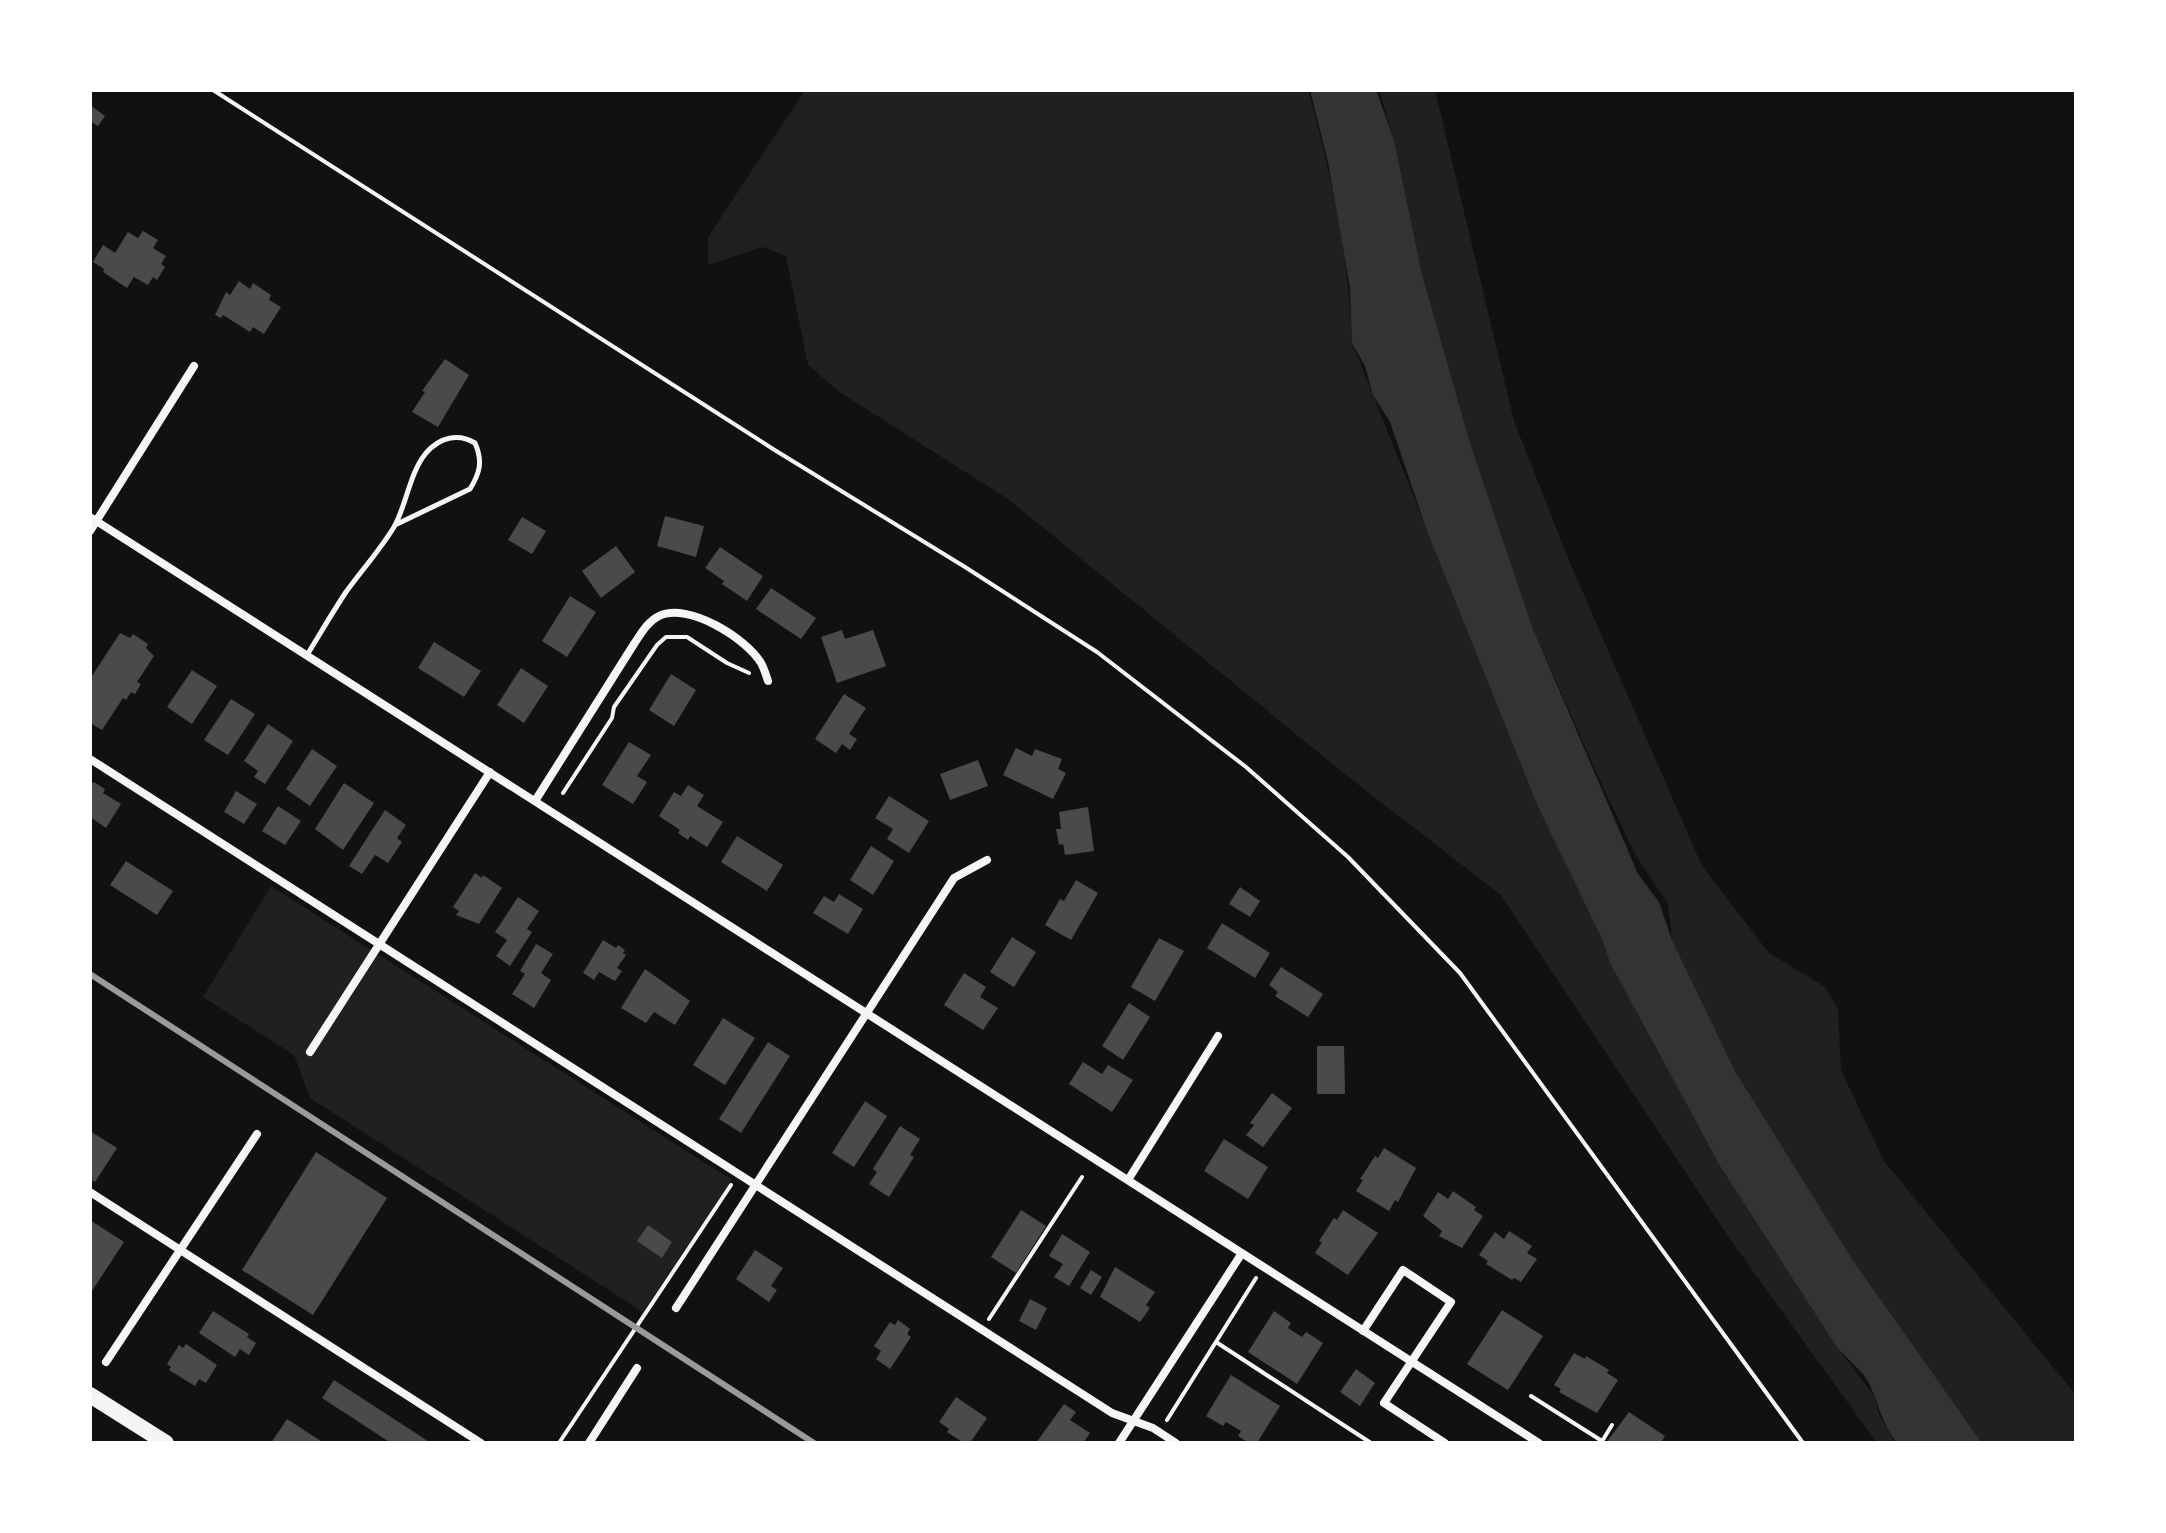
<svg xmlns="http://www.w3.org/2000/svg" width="2166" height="1533" font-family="Ubuntu,sans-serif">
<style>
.green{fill:#202020}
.water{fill:#333}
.building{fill:#4a4a4a}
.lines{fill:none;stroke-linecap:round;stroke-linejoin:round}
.path{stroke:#f5f5f5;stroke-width:4}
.service{stroke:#f5f5f5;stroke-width:5}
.minor{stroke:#f5f5f5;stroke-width:8}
.trunk{stroke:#f5f5f5;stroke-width:16}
.rail{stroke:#9a9a9a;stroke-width:6}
</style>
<rect width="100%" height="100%" fill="#111"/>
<!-- green -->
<path class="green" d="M805 90H1308C1331 173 1349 256 1352 343L1539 809 1602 939 1610 963 1720 1166 1836 1346 1874 1396 1879 1414 1895 1443H1877L1732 1242 1501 895 1351 779 1008 499 841 393 808 365 786 256 762 247 708 265V237Z
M1379 90H1435L1514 421 1570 563 1702 866 1769 953 1825 987 1838 1009 1841 1070 1884 1161 2076 1395V1443H1982L1852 1259 1735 1071 1672 940 1668 904 1635 854 1603 787 1533 629 1470 443 1422 274 1394 140Z
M271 886 732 1180 643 1312 310 1098 294 1055 203 997Z"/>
<!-- water -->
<path class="water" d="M1310 90H1376L1394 140 1422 274 1470 443 1533 629 1638 874 1659 902 1672 940 1735 1071 1852 1259 1982 1443H1897C1882 1424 1879 1406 1870 1385 1862 1369 1846 1359 1836 1346L1720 1166 1610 963 1602 939 1539 809 1427 531 1390 422 1373 395 1365 366 1352 343 1350 288 1328 162Z"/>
<!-- building -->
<path class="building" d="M90 105 105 116 98 126 90 121Z
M143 231 158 240 153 248 166 256 161 264 165 267 157 280 153 277 148 285 134 277 127 288 103 272 104 269 93 262 103 245 115 253 128 232 138 238Z
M239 281 250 289 253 283 271 295 269 300 281 307 264 334 253 327 250 332 223 315 221 318 215 315 226 292 230 295Z
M445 359 469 375 438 427 412 412 425 392 422 391Z
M665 516 704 526 696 557 657 546Z
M522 517 546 531 532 554 508 540Z
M616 546 635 572 601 598 582 571Z
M720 547 763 576 747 601 722 584 724 581 705 568Z
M771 588 816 618 801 639 756 609Z
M570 596 596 612 567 657 542 641Z
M842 630 845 639 873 630 886 666 837 683 821 637Z
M120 633 130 638 133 634 148 644 146 648 154 656 137 682 141 684 135 694 131 692 126 700 123 698 102 730 90 723V679Z
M434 642 481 671 464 697 418 668Z
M521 668 548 686 524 723 497 705Z
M192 670 217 686 192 724 167 707Z
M671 674 696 690 674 726 649 710Z
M844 694 866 708 849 734 857 739 850 750 842 744 836 753 815 739Z
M231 699 255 714 228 755 204 740Z
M268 724 293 741 265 784 254 777 258 771 244 761Z
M629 742 651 755 637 776 647 782 633 804 602 785Z
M1016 748 1032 756 1035 749 1062 759 1058 769 1066 773 1053 799 1003 775Z
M312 749 337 766 310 806 286 789Z
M978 760 988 786 950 800 940 774Z
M94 782 105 789 103 793 121 804 106 828 90 817V784Z
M344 783 374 803 343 850 315 829Z
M688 785 704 795 697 806 723 822 707 847 690 836 688 840 678 833 680 830 659 816 674 792 681 796Z
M236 791 257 804 244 824 224 812Z
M889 796 929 821 909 853 887 839 893 829 875 818Z
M278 806 301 821 285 845 262 831Z
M1088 807 1094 851 1065 855 1063 844 1059 845 1056 829H1061L1059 812Z
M385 810 406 825 397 838 402 842 388 863 375 855 362 874 349 866Z
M737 836 783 865 767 891 721 862Z
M871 846 894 861 873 895 850 880Z
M126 861 173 891 157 915 110 885Z
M475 873 482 878 483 875 502 888 479 924 456 915 459 911 453 907Z
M1076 880 1098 893 1071 940 1045 925 1060 899 1064 901Z
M1240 887 1260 901 1250 917 1229 904Z
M839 894 863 909 848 934 813 913 824 896 834 902Z
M518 897 539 911 527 929 532 932 510 966 496 956 507 940 495 932Z
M1222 923 1270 953 1255 978 1207 948Z
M1012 937 1036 952 1014 987 990 972Z
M1159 938 1184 951 1155 1001 1131 987Z
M603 940 616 948 618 945 625 950 623 953 626 955 617 968 622 971 615 981 599 972 594 980 583 973Z
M536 944 553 954 541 973 551 980 534 1008 512 994 525 974 520 971Z
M1281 967 1323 994 1308 1017 1275 996 1278 992 1269 985Z
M645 969 690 1001 675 1025 654 1012 646 1023 621 1008Z
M964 973 986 987 980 997 998 1008 983 1030 944 1005Z
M1129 1003 1150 1017 1123 1060 1102 1046Z
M723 1018 755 1038 725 1085 693 1065Z
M768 1042 790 1056 741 1133 719 1119Z
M1317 1046H1344L1345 1094H1317Z
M1083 1062 1102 1074 1108 1065 1133 1080 1112 1112 1069 1084Z
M1272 1093 1292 1108 1263 1147 1246 1135 1254 1125 1250 1123Z
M865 1101 887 1116 854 1167 832 1153Z
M900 1126 920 1139 910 1155 914 1157 889 1197 869 1184 877 1172 873 1169Z
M90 1131 117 1148 95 1182 90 1179Z
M1224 1139 1268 1167 1248 1199 1204 1171Z
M1384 1148 1416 1168 1398 1202 1395 1200 1389 1211 1356 1191 1363 1180 1360 1179 1375 1156 1378 1158Z
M316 1152 387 1198 313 1315 242 1270Z
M1453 1191 1476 1207 1474 1210 1483 1216 1462 1248 1439 1236 1442 1231 1423 1216 1438 1192 1448 1199Z
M1021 1210 1046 1226 1016 1273 991 1257Z
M1343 1210 1378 1233 1348 1275 1315 1253 1322 1242 1319 1241 1334 1218 1337 1220Z
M90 1220 124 1242 90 1294Z
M648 1225 672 1242 662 1258 637 1241Z
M1509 1231 1532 1246 1527 1253 1537 1259 1521 1282 1514 1278 1512 1280 1486 1264 1488 1261 1479 1255 1495 1232 1504 1239Z
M1062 1234 1090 1252 1069 1286 1054 1277 1063 1264 1049 1256Z
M755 1250 783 1268 771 1286 777 1290 769 1302 736 1279Z
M1115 1267 1155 1292 1146 1305 1150 1308 1140 1322 1100 1297Z
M1091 1270 1102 1277 1091 1295 1080 1288Z
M1030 1299 1047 1308 1036 1330 1019 1321Z
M1502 1310 1543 1336 1508 1390 1467 1364Z
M213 1311 249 1334 247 1337 256 1343 249 1355 240 1349 235 1357 199 1333Z
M1274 1311 1291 1323 1288 1328 1302 1337 1306 1332 1323 1343 1297 1384 1248 1352Z
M898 1320 910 1329 907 1334 911 1337 890 1369 876 1359 881 1351 874 1346 890 1322 895 1325Z
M186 1344 217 1365 206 1383 199 1379 195 1386 169 1370 171 1367 167 1364 179 1345 183 1348Z
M1574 1353 1585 1359 1586 1356 1609 1370 1607 1373 1618 1380 1597 1413 1559 1392 1561 1389 1554 1385Z
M1356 1369 1375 1383 1360 1406 1340 1392Z
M1231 1375 1280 1406 1257 1443H1249L1238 1436 1241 1431 1226 1422 1223 1426 1206 1416Z
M334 1380 431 1443H391L322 1398Z
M956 1397 987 1418 970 1443H964L947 1432 949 1429 939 1422Z
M1064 1404 1076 1412 1070 1420 1090 1433 1083 1443H1036Z
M1629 1412 1665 1436 1661 1443H1606Z
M287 1419 324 1443H271Z"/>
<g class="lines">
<!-- path -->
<path class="path" d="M213 90 773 449 965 567 1097 652 1246 767 1348 857 1460 973 1803 1443
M563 793 612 718 614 707 657 645 666 637H687L727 663 749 673
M989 1319 1082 1177
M1216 1342 1371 1443
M1531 1396 1602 1441
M1167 1420 1256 1278
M559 1443 731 1185
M1601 1443 1612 1425"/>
<!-- service -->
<path class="service" d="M307 655C320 634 332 613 346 592 362 570 380 550 394 527 407 504 409 474 426 453 440 437 458 433 475 443 483 461 480 473 470 489L395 525"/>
<!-- minor -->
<path class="minor" d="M90 517 1539 1443
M90 531 194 366
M90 759 1112 1413 1153 1428 1176 1443
M535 801 634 644C641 634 647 622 659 616 688 602 746 638 761 663 764 668 766 675 768 681
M310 1052 490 772
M1128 1180 1218 1036
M90 1192 481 1443
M676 1308 954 878 987 860
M1363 1331 1403 1270 1451 1302 1384 1403 1445 1443
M106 1362 257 1134
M589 1443 637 1368
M1119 1443 1242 1253"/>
<!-- trunk -->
<path class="trunk" d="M90 1395 166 1443"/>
<!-- rail -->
<path class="rail" d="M90 974 814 1443"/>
</g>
<!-- border -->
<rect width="2166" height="1533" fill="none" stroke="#ffffff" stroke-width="184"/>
</svg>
